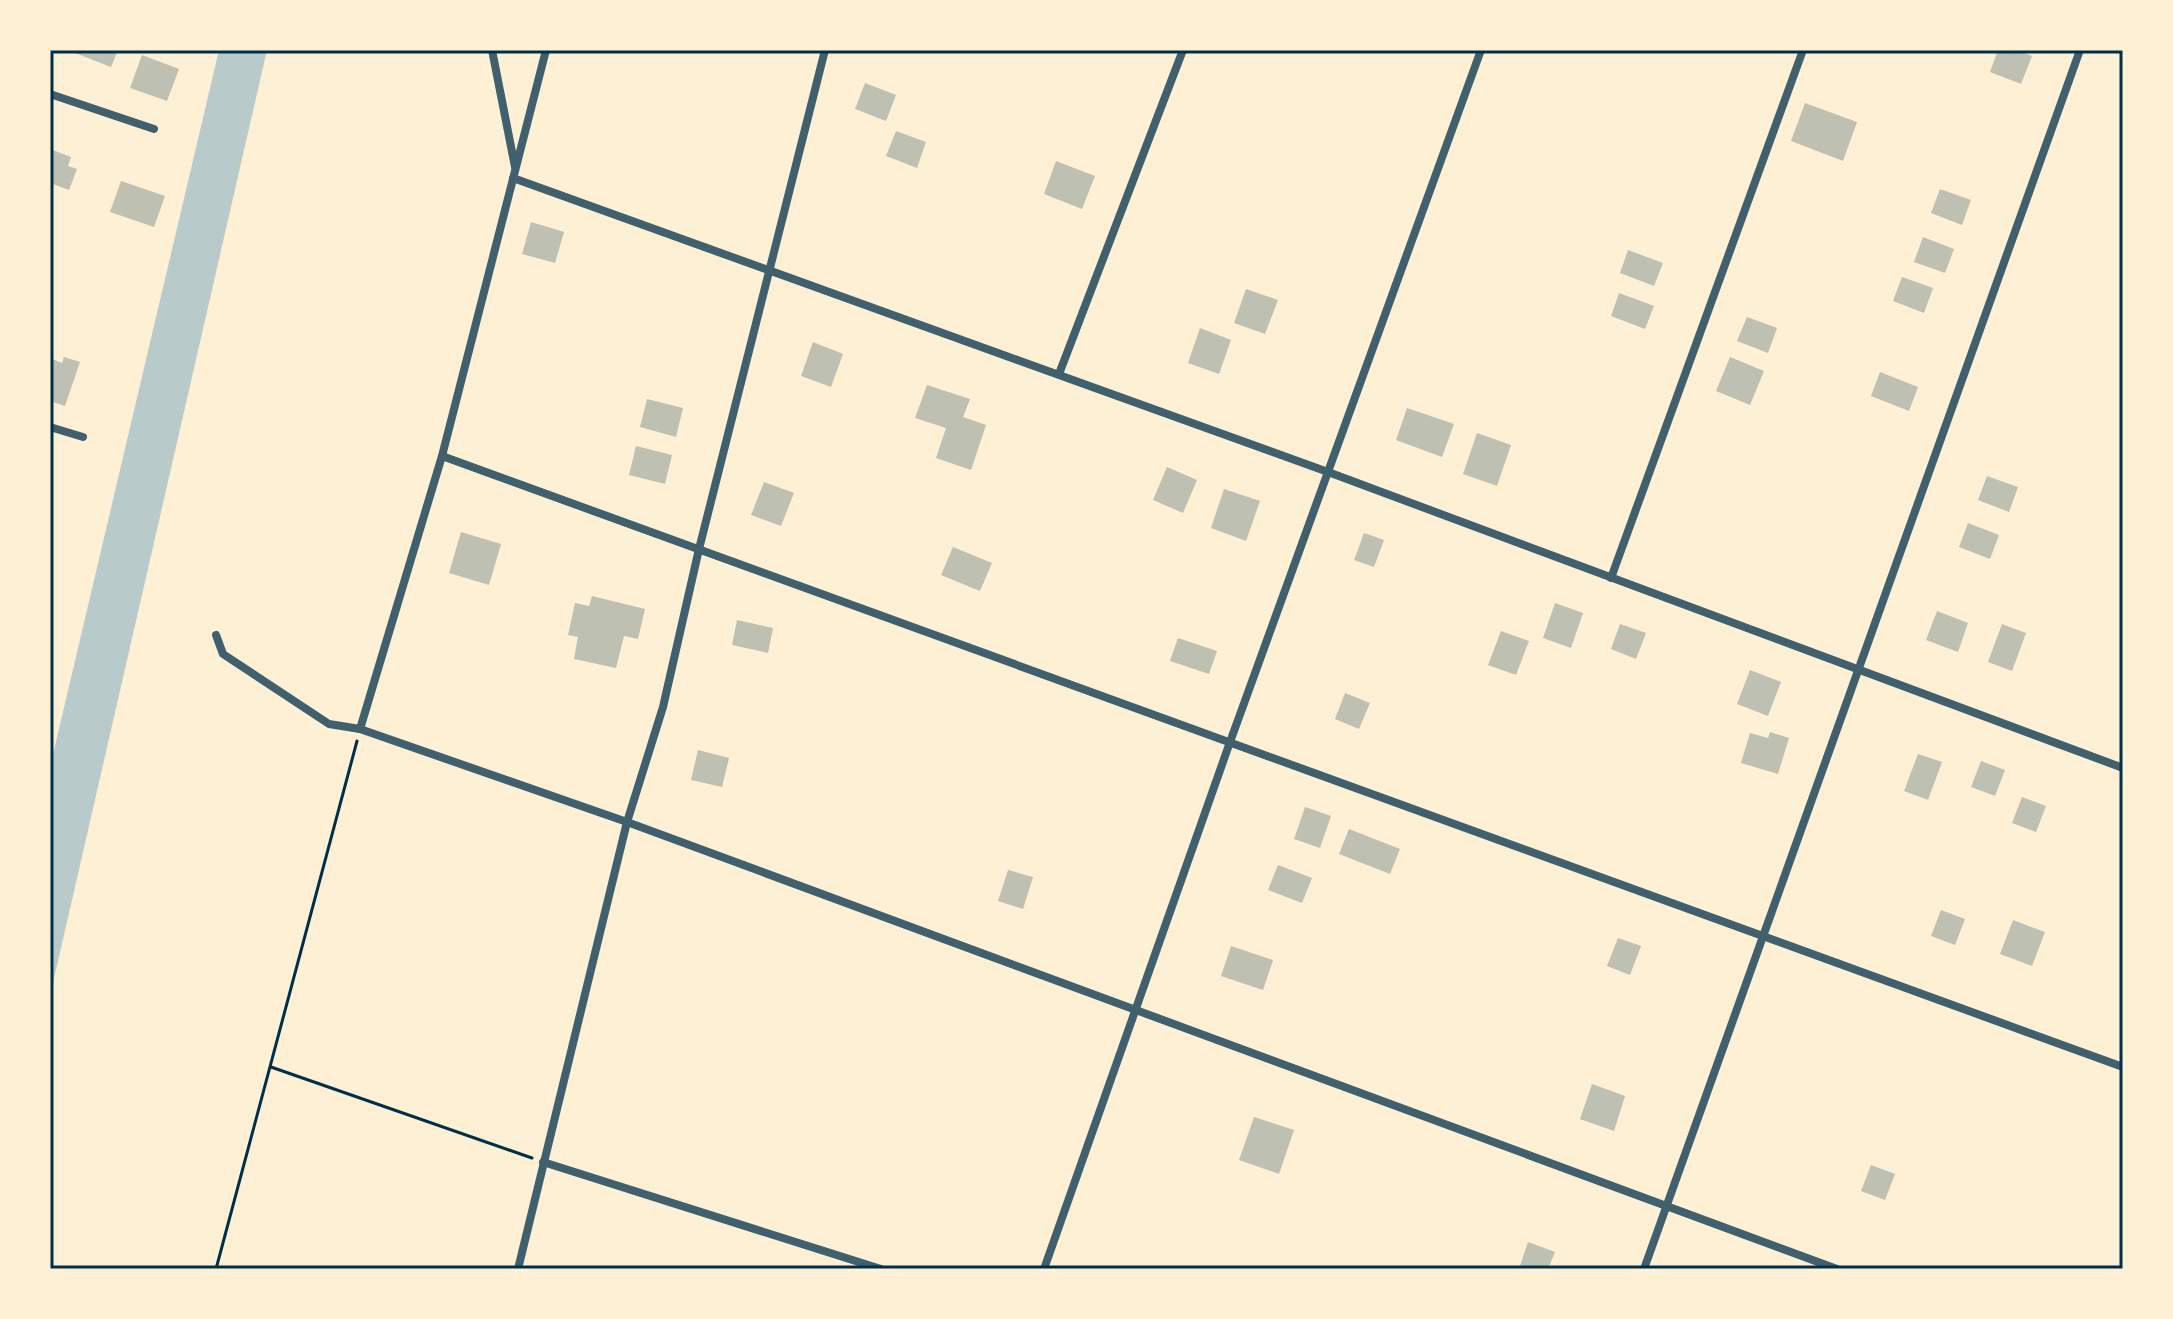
<svg xmlns="http://www.w3.org/2000/svg" width="2173" height="1319" viewBox="0 0 2173 1319" font-family="Inter,sans-serif">
<rect width="100%" height="100%" fill="#fdf0d5"/>
<polygon fill="#b9caca" points="219,50 267,50 50,996 50,767"/>
<g fill="#bec0b2">
<polygon points="77,50 118,50 111,67 75,53"/>
<polygon points="1998,50 2017,50 2032,56 2021,84 1990,72"/>
<polygon points="142,55 179,69 167,101 130,88"/>
<polygon points="865,83 896,95 886,121 855,109"/>
<polygon points="1805,103 1857,122 1843,161 1791,141"/>
<polygon points="896,131 926,142 917,168 886,156"/>
<polygon points="50,149 71,157 68,166 77,169 69,190 50,183"/>
<polygon points="1056,161 1095,176 1082,209 1044,194"/>
<polygon points="121,181 165,196 154,227 110,212"/>
<polygon points="1940,189 1971,200 1962,225 1931,213"/>
<polygon points="531,222 564,232 555,263 522,254"/>
<polygon points="1923,237 1954,249 1945,273 1914,262"/>
<polygon points="1628,250 1663,263 1654,286 1620,273"/>
<polygon points="1902,277 1933,288 1924,313 1893,301"/>
<polygon points="1246,289 1278,300 1265,334 1234,323"/>
<polygon points="1619,293 1654,306 1645,329 1611,316"/>
<polygon points="1747,317 1777,328 1768,353 1737,341"/>
<polygon points="1200,328 1231,340 1219,374 1188,363"/>
<polygon points="813,342 843,354 831,387 801,376"/>
<polygon points="64,357 80,362 65,406 50,401 50,358 62,363"/>
<polygon points="1730,357 1764,371 1750,405 1716,391"/>
<polygon points="1880,372 1918,387 1909,411 1871,396"/>
<polygon points="927,385 970,399 963,417 986,425 971,470 936,458 946,428 915,418"/>
<polygon points="647,399 683,408 676,437 640,427"/>
<polygon points="1407,408 1454,424 1442,457 1396,440"/>
<polygon points="1477,433 1511,445 1497,486 1463,474"/>
<polygon points="636,446 672,455 665,484 629,475"/>
<polygon points="1167,467 1197,480 1183,513 1153,500"/>
<polygon points="1987,476 2018,487 2009,512 1978,500"/>
<polygon points="764,482 794,493 781,526 751,515"/>
<polygon points="1224,489 1260,501 1246,541 1211,528"/>
<polygon points="1968,523 1999,535 1990,559 1959,547"/>
<polygon points="461,532 501,544 489,585 449,573"/>
<polygon points="1364,533 1384,540 1374,567 1354,560"/>
<polygon points="953,547 992,563 980,591 941,575"/>
<polygon points="592,596 645,609 638,639 624,636 616,668 574,659 578,637 568,635 575,603 589,606"/>
<polygon points="1555,603 1583,613 1571,648 1543,638"/>
<polygon points="1937,611 1968,623 1958,652 1926,640"/>
<polygon points="737,620 773,628 768,653 732,645"/>
<polygon points="1620,624 1646,633 1636,659 1611,649"/>
<polygon points="2002,624 2026,633 2012,671 1988,662"/>
<polygon points="1501,631 1529,641 1516,675 1488,665"/>
<polygon points="1178,638 1217,651 1209,674 1170,661"/>
<polygon points="1750,670 1781,682 1768,716 1737,704"/>
<polygon points="1345,693 1370,703 1359,729 1335,719"/>
<polygon points="1770,732 1789,738 1778,774 1741,763 1750,733 1768,738"/>
<polygon points="698,750 729,758 722,787 691,780"/>
<polygon points="1918,754 1942,762 1928,800 1904,791"/>
<polygon points="1981,761 2005,770 1995,796 1971,787"/>
<polygon points="2022,797 2046,806 2036,832 2012,823"/>
<polygon points="1305,807 1331,816 1320,848 1294,839"/>
<polygon points="1349,829 1400,849 1390,874 1339,854"/>
<polygon points="1278,865 1312,878 1302,903 1268,890"/>
<polygon points="1008,870 1033,877 1023,909 998,901"/>
<polygon points="1941,910 1965,919 1955,945 1931,936"/>
<polygon points="2013,920 2045,932 2032,966 2000,954"/>
<polygon points="1618,938 1641,946 1630,975 1607,966"/>
<polygon points="1231,946 1273,960 1263,990 1221,976"/>
<polygon points="1592,1084 1625,1096 1614,1131 1580,1119"/>
<polygon points="1254,1117 1294,1130 1279,1174 1239,1160"/>
<polygon points="1871,1165 1895,1174 1885,1200 1861,1191"/>
<polygon points="1528,1242 1555,1252 1548,1269 1519,1269"/>
</g>
<g fill="none" stroke-linecap="round" stroke-linejoin="round">
<g stroke="#003049" stroke-width="3">
<polyline points="271,1067 532,1158"/>
<polyline points="216,1269 357,741"/>
</g>
<g stroke="#3f606c" stroke-width="8">
<polyline points="492,50 515,167"/>
<polyline points="50,94 154,129"/>
<polyline points="513,178 1328,472 2123,768"/>
<polyline points="1059,374 1183,50"/>
<polyline points="50,427 83,437"/>
<polyline points="442,456 2123,1067"/>
<polyline points="1611,578 1803,50"/>
<polyline points="216,635 223,654 329,724 360,729 627,822 1837,1269"/>
<polyline points="360,729 442,456 546,50"/>
<polyline points="543,1162 881,1269"/>
<polyline points="518,1269 627,822 663,707 699,549 825,50"/>
<polyline points="1044,1269 1230,742 1481,50"/>
<polyline points="1644,1269 2080,50"/>
</g>
</g>
<rect width="2173" height="1319" fill="none" stroke="#fdf0d5" stroke-width="104"/>
<rect x="52" y="52" width="2069" height="1215" fill="none" stroke="#003049" stroke-width="3"/>
</svg>
